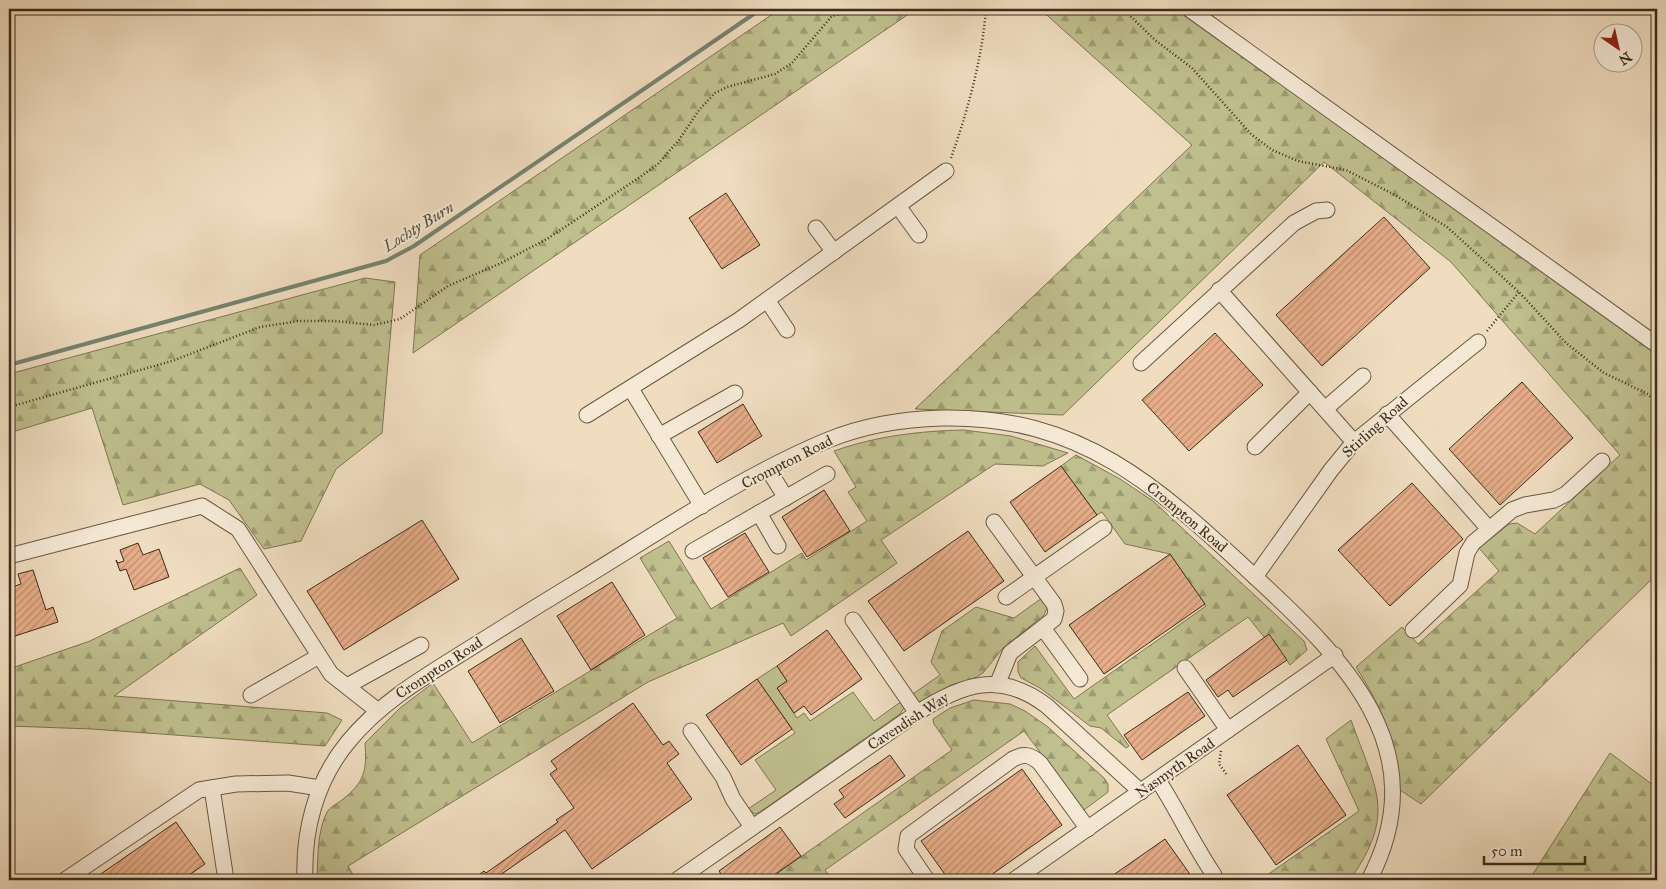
<svg xmlns="http://www.w3.org/2000/svg" width="1666" height="889" viewBox="0 0 1666 889" font-family="'IM FELL Great Primer',serif">
<defs>
<pattern id="forest-firs" width="22" height="20" patternUnits="userSpaceOnUse" patternTransform="scale(1.25)"><rect width="22" height="20" fill="#c0bf8e"/><path d="M5 1l3.5 6h-7zM16 11l3.5 6h-7z" fill="#9d9c73"/></pattern>
<pattern id="building-hatch" width="6" height="6" patternUnits="userSpaceOnUse" patternTransform="scale(1.25)"><rect width="6" height="6" fill="#e7ae89"/><path d="M-1 1l2-2M0 6l6-6M5 7l2-2" fill="none" stroke="#bc8e6f"/></pattern>
</defs>
<rect width="100%" height="100%" fill="#f0ddc0"/>
<filter id="stains"><feTurbulence type="fractalNoise" baseFrequency=".004" numOctaves="4"/><feColorMatrix values="0 0 0 0 .2 0 0 0 0 .09 0 0 0 0 .02 0 0 0 .5 -.17"/></filter>
<radialGradient id="worn" r=".72"><stop offset=".6" stop-color="#630" stop-opacity="0"/><stop offset="1" stop-color="#630" stop-opacity=".3"/></radialGradient>
<polygon fill="#c0bf8e" stroke="#7e7654" points="777,666 787,681 777,688 797,718 804,713 810,721 853,692 874,721 902,701 904,708 900,714 760,812 755,814 748,809 776,790 755,760 795,733 757,679"/>
<g fill="url(#forest-firs)" stroke="#7e7654">
<polygon points="780,9 916,9 413,353 420,255"/>
<path d="M1040,9H1189L1657,345V574L1421,804L1400,790C1396,741 1382,708 1356,667L1402,627L1418,644L1499,571L1479,548L1509,524L1517,523L1535,534L1620,455L1451,262L1324,162L1063,415L915,409L1192,145Z"/>
<polygon points="365,278 395,282 382,433 336,469 301,541 264,549 229,500 200,484 123,505 92,408 9,433 9,374"/>
<path d="M964,430L1011,436L1068,453L1043,466L995,464L881,540L897,563L791,636L783,623L648,682L348,866L356,880H317C318,859 317,831 327,812C330,807 338,803 342,800C365,782 367,770 365,743L400,708L433,683L472,743L677,618L640,558L669,541L711,609L802,553L806,560L867,521L848,492L856,487L834,451C877,436 919,431 964,430Z"/>
<polygon points="1076,455 1120,479 1153,501 1304,641 1307,650 1290,665 1269,635 1264,637 1248,617 1107,715 1129,746 1126,748 1101,728 1090,726 1040,688 1021,678 1018,672 1018,662 1035,646 1074,699 1206,606 1170,554 1125,544 1102,512 1097,515 1061,466"/>
<polygon points="240,568 257,595 114,696 327,713 342,720 325,746 92,729 9,726 9,669 90,641"/>
<polygon points="1042,598 1047,608 1044,615 1003,648 983,673 973,679 951,685 920,704 910,696 940,675 931,662 942,631 976,607 1014,618"/>
<polygon points="974,700 1010,704 1025,711 1048,727 1104,778 1108,784 1108,792 1084,810 1024,731 825,870 832,880 768,880 952,750 934,724 933,719 950,708"/>
<path d="M1351,720C1376,791 1397,812 1350,880H1260L1359,811L1326,739Z"/>
<polygon points="1610,753 1657,788 1657,880 1536,880 1531,877"/>
</g>
<g fill="none" stroke-linecap="round" stroke-linejoin="round">
<polyline stroke="#758371" stroke-width="4" points="9,365 386,261 414,246 761,9"/>
</g>
<g fill="url(#building-hatch)" stroke="#3b2d19">
<polygon points="726,193 760,245 722,269 689,218"/>
<polygon points="1384,217 1430,268 1322,366 1276,315"/>
<polygon points="1215,333 1263,385 1189,451 1142,400"/>
<polygon points="1522,382 1573,438 1500,505 1449,449"/>
<polygon points="743,404 762,436 717,463 698,432"/>
<polygon points="1061,466 1097,515 1045,552 1010,502"/>
<polygon points="1412,483 1463,539 1390,606 1338,550"/>
<polygon points="824,490 850,531 807,557 782,517"/>
<polygon points="422,520 459,579 344,650 307,591"/>
<polygon points="968,531 1004,581 904,651 868,601"/>
<polygon points="745,533 769,572 728,597 703,558"/>
<polygon points="138,543 143,555 159,549 169,577 134,590 126,569 120,571 116,560 118,563 124,561 120,550"/>
<polygon points="1170,554 1205,604 1104,674 1069,625"/>
<polygon points="33,570 46,610 53,607 58,622 9,638 9,588 21,584 18,574"/>
<polygon points="612,582 645,635 591,670 557,616"/>
<polygon points="827,630 862,679 811,715 804,706 794,713 777,688 787,681 777,666"/>
<polygon points="1269,634 1287,660 1233,697 1228,690 1218,697 1206,680"/>
<polygon points="521,638 554,691 500,723 468,671"/>
<polygon points="757,679 792,729 741,765 706,715"/>
<polygon points="1188,692 1205,716 1142,760 1124,735"/>
<polygon points="633,703 663,745 669,741 679,754 667,763 692,799 592,869 565,830 493,880 472,880 484,871 486,873 558,822 556,820 574,808 550,774 557,769 551,761"/>
<polygon points="1298,745 1346,815 1276,865 1227,795"/>
<polygon points="890,755 905,776 845,818 834,804 844,797 839,790"/>
<polygon points="1022,769 1062,825 984,880 949,880 921,841"/>
<polygon points="176,822 205,864 182,880 92,880"/>
<polygon points="780,827 801,856 767,880 725,880 719,871"/>
<polygon points="1165,839 1194,880 1106,880 1122,869"/>
</g>
<g fill="none" stroke-linecap="round" stroke-linejoin="round">
<g stroke="#685943" stroke-width="17">
<g id="minor">
<polyline points="1189,9 1657,345"/>
<polyline points="898,206 919,235"/>
<polyline points="816,228 834,252"/>
<polyline points="1219,290 1354,442"/>
<polyline points="767,300 787,330"/>
<polyline points="1141,363 1294,223 1316,211 1327,210"/>
<polyline points="631,389 702,506"/>
<polyline points="1325,409 1363,376"/>
<polyline points="1387,414 1489,529"/>
<polyline points="587,415 739,320 946,171"/>
<polyline points="659,436 735,393"/>
<polyline points="1255,447 1310,392"/>
<polyline points="768,469 786,498"/>
<polyline points="759,513 778,546"/>
<polyline points="994,522 1054,604 1056,611 1054,619 1010,653 997,685"/>
<polyline points="693,551 827,474"/>
<polyline points="9,556 202,506 238,529 331,674 378,711"/>
<polyline points="1255,577 1331,470 1354,442 1478,342"/>
<polyline points="1006,597 1104,528"/>
<polyline points="853,620 917,713"/>
<polyline points="1043,628 1080,679"/>
<polyline points="1413,630 1460,585 1467,553 1473,543 1512,510 1525,505 1554,500 1566,494 1602,461"/>
<polyline points="1185,668 1228,730"/>
<polyline points="347,686 421,645"/>
<polyline points="251,695 319,656"/>
<polyline points="691,731 723,777 733,799 752,827"/>
<path d="M1158,780C1178,811 1193,844 1214,875"/>
<polyline points="212,788 226,880"/>
<polyline points="65,880 199,790 236,784 288,783 320,788"/>
<path d="M305,880C303,830 316,781 348,742C380,703 422,678 464,652C502,628 539,605 577,582C656,534 743,475 828,440C865,425 903,419 942,418C1081,415 1158,487 1253,575C1343,658 1438,749 1369,880"/>
<path d="M677,880L917,713C962,684 1000,670 1047,706L1141,792"/>
<path d="M927,880L906,849L908,836L1013,759C1024,753 1031,755 1040,763L1088,829"/>
<polyline points="1014,880 1335,655"/>
</g>
</g>
<g stroke="#3b2d19" stroke-width="2.5" stroke-dasharray="1 2.5" stroke-linecap="butt">
<polyline points="1123,9 1155,40 1192,68 1251,134 1272,150 1298,161 1346,170 1395,195 1447,227 1519,292 1566,343 1604,373 1648,394 1657,404"/>
<path d="M951,158C968,110 982,59 986,9"/>
<polyline points="1487,331 1519,292"/>
<polyline points="9,407 172,361 260,327 299,321 335,321 374,325 400,319 448,286 499,264 547,239 640,177 658,164 679,140 699,110 715,93 727,87 775,74 792,63 832,16 860,9"/>
<polyline points="1221,751 1219,764 1227,775"/>
</g>
<use href="#minor" stroke="#f5e9d6" stroke-width="15"/>
</g>
<g text-anchor="middle" stroke-width="4" stroke-linejoin="round" paint-order="stroke">
<g font-size="15" fill="#3b2d19" stroke="#f5e9d6">
<text transform="translate(1375 427) rotate(-42)" y="5">Stirling Road</text>
<text transform="translate(787 462) rotate(-27)" y="5">Crompton Road</text>
<text transform="translate(1187 517) rotate(40)" y="5">Crompton Road</text>
<text transform="translate(439 668) rotate(-33)" y="5">Crompton Road</text>
<text transform="translate(908 721) rotate(-33)" y="5">Cavendish Way</text>
<text transform="translate(1175 768) rotate(-35)" y="5">Nasmyth Road</text>
</g>
<g font-size="16" font-style="italic" fill="#53513e" stroke="#f5e9d6">
<text transform="translate(418 226) rotate(-32)" y="6">Lochty Burn</text>
</g>
</g>
<rect width="1666" height="889" fill="none" stroke="#f0ddc0" stroke-width="30"/>
<rect x="10" y="10" width="1646" height="869" fill="none" stroke="#3b2d19" stroke-width="2.5"/>
<rect x="15" y="15" width="1636" height="859" fill="none" stroke="#3b2d19"/>
<g transform="translate(1618 48) rotate(146)"><circle r="24" fill="#f5e9d6" stroke="#ab9e8a"/>
<path d="M0-4L9 19L0 12L-9 19Z" fill="#8f2418"/>
<text y="-8" font-size="14" font-weight="bold" text-anchor="middle" fill="#3b2d19">N</text>
</g>
<path d="M1484 856v8h101v-8" fill="none" stroke="#3b2d19" stroke-width="2.5"/>
<text x="1491" y="856" font-size="15" fill="#3b2d19" stroke="#f5e9d6" stroke-width="4" paint-order="stroke">50 m</text>
<rect width="100%" height="100%" filter="url(#stains)"/>
<rect width="100%" height="100%" fill="url(#worn)"/>
</svg>
